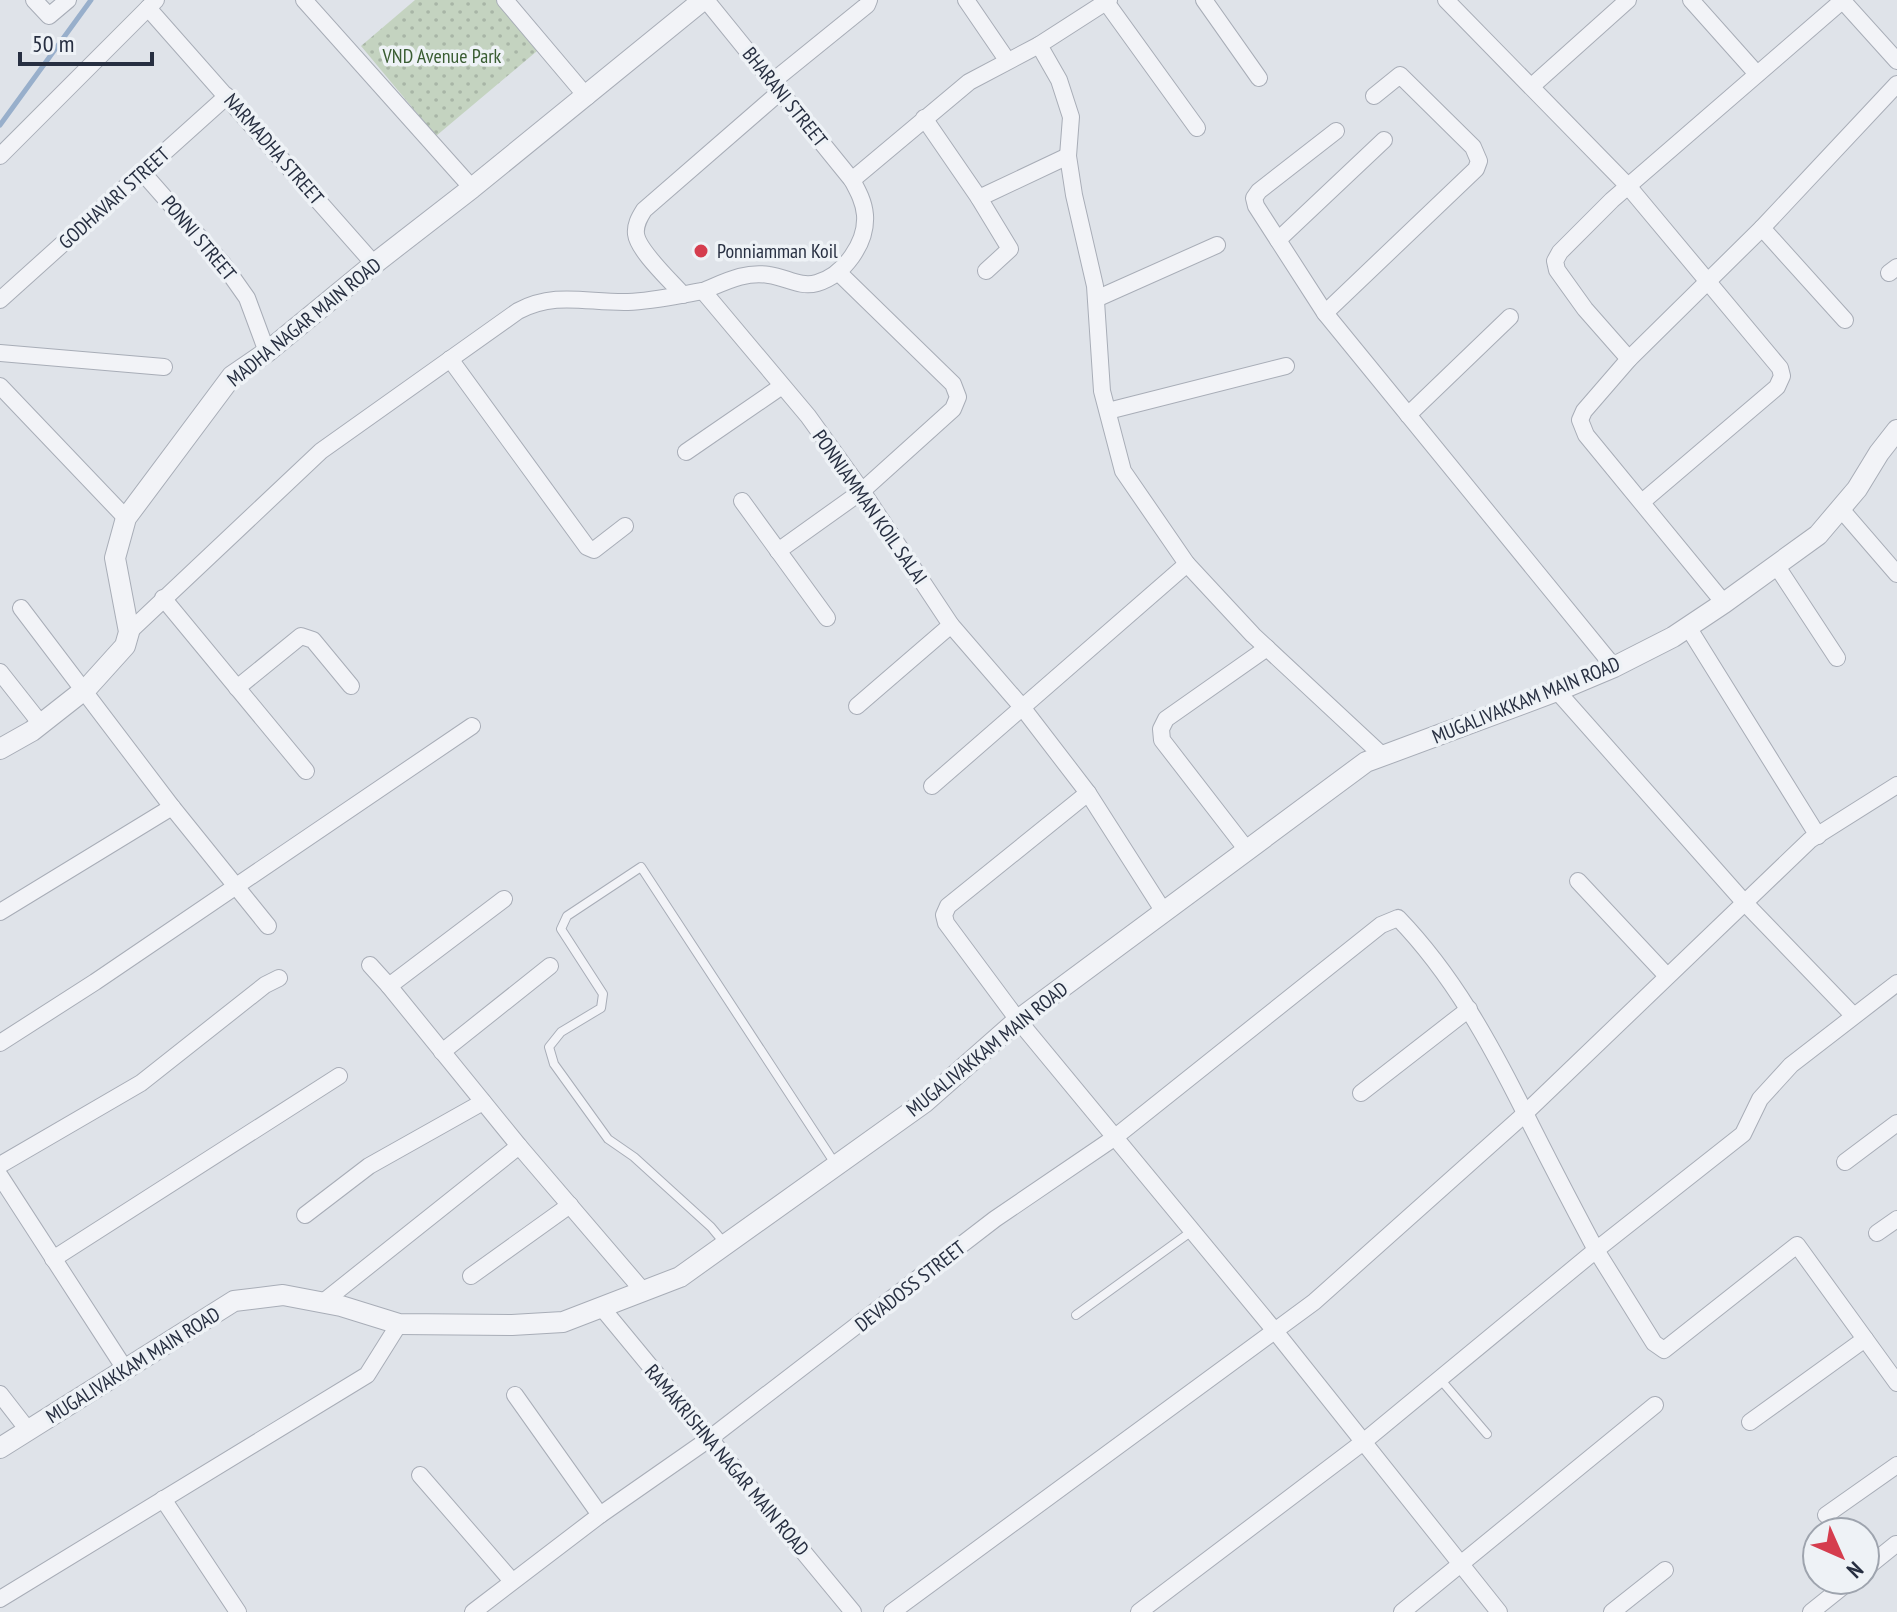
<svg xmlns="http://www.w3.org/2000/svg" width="1897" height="1612" viewBox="0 0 1897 1612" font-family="'PT Sans Narrow',sans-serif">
<defs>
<pattern id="grass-dots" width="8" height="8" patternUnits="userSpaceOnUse" patternTransform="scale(2)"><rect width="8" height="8" fill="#c4d3c0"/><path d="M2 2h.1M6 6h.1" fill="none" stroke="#a8b5a6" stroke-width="1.8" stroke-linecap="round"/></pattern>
</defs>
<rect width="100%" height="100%" fill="#dfe3e9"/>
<polygon fill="url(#grass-dots)" points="415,0 504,0 543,46 436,136 361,46"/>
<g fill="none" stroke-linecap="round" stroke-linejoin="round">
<polyline stroke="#98afcb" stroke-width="5" points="0,125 91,0"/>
<g stroke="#a8adb7" stroke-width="10">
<g id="service">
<polyline points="726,1245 711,1227 634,1157 608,1139 554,1064 549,1047 561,1032 601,1008 603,994 561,929 567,916 641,867 836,1165"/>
<polyline points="1076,1315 1192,1231"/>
<polyline points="1440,1379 1487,1434"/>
</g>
</g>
<g stroke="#a8adb7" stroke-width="18">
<g id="minor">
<polyline points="34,0 49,16 68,0"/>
<polyline points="156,0 148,8 374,264"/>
<polyline points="304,0 472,188"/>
<polyline points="505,0 587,97"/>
<path d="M706,0L852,180C858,191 864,202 865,215C867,243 844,275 817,283C800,288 786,277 769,275C745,271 725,282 703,291L808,416L862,491L951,625L1022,707L1088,793L1164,912"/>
<polyline points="966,0 1007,60"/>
<polyline points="1109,0 1039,45 1059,80 1071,117 1068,156 1074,195 1095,286 1102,391 1123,471 1187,564 1253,635 1383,756"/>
<polyline points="1204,0 1259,78"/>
<polyline points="1446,0 1628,186 1780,368 1782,376 1777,387 1642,502"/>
<polyline points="1691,0 1757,74"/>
<polyline points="1842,0 1897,61"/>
<polyline points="1106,2 1197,128"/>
<polyline points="772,82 867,5 869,0"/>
<polyline points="1532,86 1628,0"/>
<polyline points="1374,96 1400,75 1473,147 1479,161 1476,169 1325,313 1614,667"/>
<polyline points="924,118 979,198 1010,249 986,271"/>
<polyline points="0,156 148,8"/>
<polyline points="143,173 223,264 247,298 267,352"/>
<polyline points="852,180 969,82 1039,45"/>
<polyline points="979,198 1068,156"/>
<polyline points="1762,228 1845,320"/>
<polyline points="1278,240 1384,140"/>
<polyline points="1889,273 1897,267"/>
<path d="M683,295C671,281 638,251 636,234C635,225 639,218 644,210L781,91"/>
<polyline points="1096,299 1217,245"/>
<polyline points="0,300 227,96"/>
<polyline points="1325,313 1256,206 1254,198 1259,191 1336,131"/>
<polyline points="0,353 164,367"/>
<polyline points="450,359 587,547 594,550 625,526"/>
<polyline points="1629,359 1585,309 1557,270 1555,261 1560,252 1612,200 1842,1"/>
<polyline points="0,386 126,518"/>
<polyline points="1108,411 1286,366"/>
<polyline points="1408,415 1510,317"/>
<polyline points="686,452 782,386"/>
<polyline points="742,501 827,618"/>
<polyline points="1840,508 1897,574"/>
<polyline points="778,551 862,491 953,409 958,397 953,384 838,272"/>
<polyline points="1776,565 1837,658"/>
<polyline points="163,598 306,771"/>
<polyline points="1724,603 1586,435 1580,420 1584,411 1629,359 1762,228 1897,84"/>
<polyline points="21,608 172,807 268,926"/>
<polyline points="1688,627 1818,836"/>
<path d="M129,632L321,451L518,311C556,291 587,303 628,302C653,301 679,295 703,291"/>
<polyline points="0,672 41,724"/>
<polyline points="237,688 301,636 313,640 351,686"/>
<polyline points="1557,691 1744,902 1853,1015"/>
<polyline points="857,706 951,625"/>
<polyline points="932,786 1187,564"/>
<polyline points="1088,793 948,906 944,915 946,923 1018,1020 1275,1331 1499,1612"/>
<polyline points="1247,850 1162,740 1161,729 1166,719 1267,648"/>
<polyline points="1578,881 1667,976"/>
<polyline points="0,912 172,807"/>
<polyline points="370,965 389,986 504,899"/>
<polyline points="389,986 519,1146 644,1292"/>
<polyline points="0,1043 95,982 472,726"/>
<polyline points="442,1052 550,966"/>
<polyline points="1361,1093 1469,1009"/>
<polyline points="1845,1162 1897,1123"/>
<polyline points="0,1165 141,1083 265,985 279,978"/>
<polyline points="0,1176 125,1369"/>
<polyline points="305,1215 369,1166 483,1102"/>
<polyline points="1877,1233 1897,1219"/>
<polyline points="53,1259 339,1076"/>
<polyline points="471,1276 570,1205"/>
<polyline points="322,1303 519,1146"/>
<polyline points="602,1308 853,1612"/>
<polyline points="0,1394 28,1430"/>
<polyline points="515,1395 600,1515"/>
<polyline points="1750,1422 1865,1339"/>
<polyline points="420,1475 512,1581"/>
<polyline points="163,1499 238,1612"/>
<polyline points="1826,1515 1897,1465"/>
<polyline points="1865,1569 1896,1544"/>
<polyline points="0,1599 367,1375 399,1324"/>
<path d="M473,1612L600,1515L709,1439L995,1219L1114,1138L1381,925L1398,918C1453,975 1490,1043 1525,1113C1548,1159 1572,1205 1596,1250L1743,1134L1760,1099L1791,1065L1897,983"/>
<polyline points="892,1612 1314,1302 1518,1120 1810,840 1897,785"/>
<polyline points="1139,1612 1362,1443 1596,1250 1654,1343 1664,1350 1797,1245 1897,1383"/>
<polyline points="1402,1612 1655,1405"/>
<polyline points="1612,1612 1665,1570"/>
<polyline points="1811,1612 1851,1580"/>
</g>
</g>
<g stroke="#a8adb7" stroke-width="22">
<g id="tertiary">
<polyline points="0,749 32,731 88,687 125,646 129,632 115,558 126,518 232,376 267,352 374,264 472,188 703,0"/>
<polyline points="0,1448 234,1301 283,1295 341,1306 399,1324 512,1325 563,1322 680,1277 925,1102 1018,1020 1366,762 1557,691 1614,667 1673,637 1724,603 1818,535 1857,489 1879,453 1897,430"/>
</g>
</g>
<use href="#service" stroke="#f2f3f7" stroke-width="8"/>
<use href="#minor" stroke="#f2f3f7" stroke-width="16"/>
<use href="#tertiary" stroke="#f2f3f7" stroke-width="20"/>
</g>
<circle fill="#d53d4e" stroke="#eef2f6" stroke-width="3" cx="701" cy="251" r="8"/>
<g text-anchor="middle" stroke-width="7" stroke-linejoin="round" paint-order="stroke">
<g font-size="20" fill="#3a5d33" stroke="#eef2f6">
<text x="442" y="63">VND Avenue Park</text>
</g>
<g font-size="20" fill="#272f41" stroke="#eef2f6">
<text transform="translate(785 97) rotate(51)" y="7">BHARANI STREET</text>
<text transform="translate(274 149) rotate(49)" y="7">NARMADHA STREET</text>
<text transform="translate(114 198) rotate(-42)" y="7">GODHAVARI STREET</text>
<text transform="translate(199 238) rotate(50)" y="7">PONNI STREET</text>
<text transform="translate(304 322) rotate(-39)" y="7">MADHA NAGAR MAIN ROAD</text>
<text transform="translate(870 507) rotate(55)" y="7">PONNIAMMAN KOIL SALAI</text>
<text transform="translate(1526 700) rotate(-22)" y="7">MUGALIVAKKAM MAIN ROAD</text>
<text transform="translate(987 1049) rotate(-39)" y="7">MUGALIVAKKAM MAIN ROAD</text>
<text transform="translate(910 1286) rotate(-38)" y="7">DEVADOSS STREET</text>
<text transform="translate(133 1365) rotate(-32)" y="7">MUGALIVAKKAM MAIN ROAD</text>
<text transform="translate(727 1460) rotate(50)" y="7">RAMAKRISHNA NAGAR MAIN ROAD</text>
</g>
<g font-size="20" fill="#272f41" stroke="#eef2f6" text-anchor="start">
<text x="717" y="258">Ponniamman Koil</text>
</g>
</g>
<g transform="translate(1841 1556) rotate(135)"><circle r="38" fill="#eef2f6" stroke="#9ea4ae" stroke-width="2"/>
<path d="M0-6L14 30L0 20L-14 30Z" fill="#d53d4e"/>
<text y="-12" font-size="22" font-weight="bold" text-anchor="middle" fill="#272f41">N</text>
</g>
<path d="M20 52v12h132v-12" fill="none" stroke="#272f41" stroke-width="4"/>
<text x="32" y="52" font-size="24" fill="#272f41" stroke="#eef2f6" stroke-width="6" paint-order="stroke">50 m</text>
</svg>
